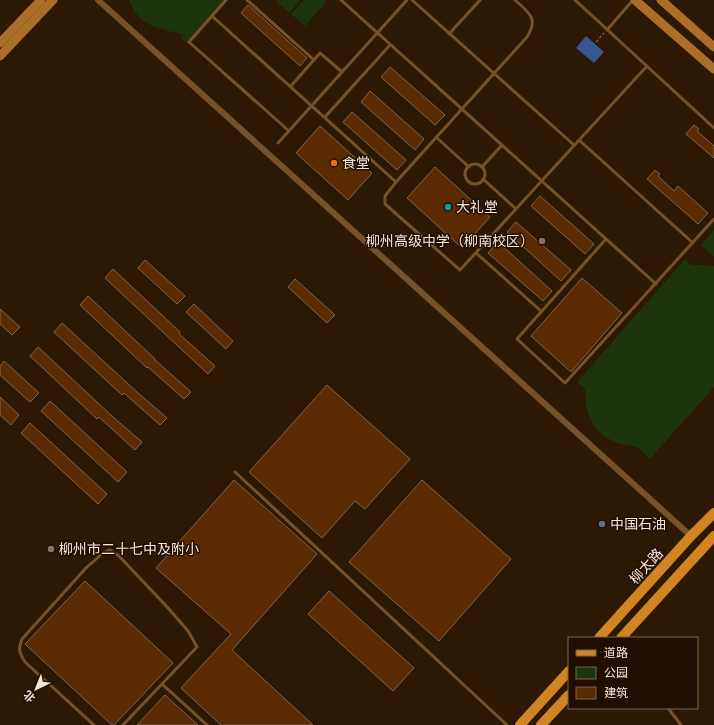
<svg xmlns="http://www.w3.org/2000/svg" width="714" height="725" viewBox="0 0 714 725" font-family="Signika,'Noto Sans SC',sans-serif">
<rect width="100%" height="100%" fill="#2c1803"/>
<g fill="#1d350a">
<path d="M129,0H228L189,45L181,38L184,34C160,30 138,26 129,0Z"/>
<polygon points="277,0 300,0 289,13 276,1"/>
<polygon points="304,0 324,0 326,2 305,26 291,14"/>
<polygon points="714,230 714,257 701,245"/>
<path d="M685,259L691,265H704L714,266V387L650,459C646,455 641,449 636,447C631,445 623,445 618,443C594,435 584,413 585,389L577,382Z"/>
</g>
<polygon fill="#395794" points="586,36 604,52 594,63 576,48"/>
<g fill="#5a2b02" stroke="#806350">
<polygon points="248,5 307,58 300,66 241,13"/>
<polygon points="390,67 445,115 435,125 381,77"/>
<polygon points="370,91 424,139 415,150 361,102"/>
<polygon points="352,112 406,160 397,170 343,122"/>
<polygon points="694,125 699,129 697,131 714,146 714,158 686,134"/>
<polygon points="320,126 372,173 348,200 296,153"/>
<polygon points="435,167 490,217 462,248 407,198"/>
<polygon points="655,170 660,174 658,176 674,191 678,186 708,213 698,224 647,179"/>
<polygon points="540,196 594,244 585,254 531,206"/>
<polygon points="516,222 571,270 561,281 507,232"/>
<polygon points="498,242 552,291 543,301 488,253"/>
<polygon points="145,260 185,296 177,304 138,268"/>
<polygon points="113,269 180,332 179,334 215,366 208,374 180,348 105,278"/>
<polygon points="582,278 622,313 571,372 531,336"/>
<polygon points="295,279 335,315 327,323 288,287"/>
<polygon points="88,296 155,359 155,360 191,392 184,399 148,367 147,368 80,305"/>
<polygon points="194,304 233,341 226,349 186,312"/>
<polygon points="0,309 20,327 12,335 0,324"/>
<polygon points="62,323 138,393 167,418 160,425 124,393 122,395 54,332"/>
<polygon points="38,347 113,417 142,442 135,450 99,417 97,419 30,356"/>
<polygon points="4,361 39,393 30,402 0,375 0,366"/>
<polygon points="327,385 410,459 365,509 355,501 322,538 249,472"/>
<polygon points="0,397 19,415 11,425 0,415"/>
<polygon points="50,401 127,472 118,482 41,411"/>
<polygon points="30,423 107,494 98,504 21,433"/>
<polygon points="234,480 317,554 232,650 313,725 221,725 181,688 231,634 156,568"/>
<polygon points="422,480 511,559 439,641 349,562"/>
<polygon points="85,581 173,663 114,725 112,725 25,644"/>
<polygon points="329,591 414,668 393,691 308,614"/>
<polygon points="165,695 198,725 137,725"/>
</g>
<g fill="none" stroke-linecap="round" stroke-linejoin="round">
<polyline stroke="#6b5846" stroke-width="1.5" stroke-dasharray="3 2" stroke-linecap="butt" points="596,42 604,33"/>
<g stroke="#77512a" stroke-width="3">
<polyline points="226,0 189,42 289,131"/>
<polyline points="247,0 314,60"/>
<polyline points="341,0 656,284"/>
<polyline points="412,0 574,145"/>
<path d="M515,0C529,13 539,18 527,37L396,182L385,196V204L460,270L647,66"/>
<polyline points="575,0 714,128"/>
<polyline points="212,16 396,182"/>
<polyline points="607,30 633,0"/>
<polyline points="449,34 480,0"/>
<polyline points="291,86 320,53 342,72"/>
<polyline points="325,117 390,45"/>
<polyline points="436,137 469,167"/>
<polyline points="579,140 693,243"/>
<polyline points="278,143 407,0"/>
<circle cx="475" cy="174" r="10"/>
<polyline points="482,167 502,145"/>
<polyline points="483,179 516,209"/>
<polyline points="606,239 517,339 565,383 714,219"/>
<polyline points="476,253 541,311"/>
<polyline points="235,472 507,725"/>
<polyline points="162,684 207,725"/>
<polyline points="668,708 681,725"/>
<path d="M94,725L25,662C19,652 18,650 22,639L86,568L103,553L110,550L119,556L169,609L188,631L197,647L123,725"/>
</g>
<polyline stroke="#77512a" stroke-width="6" points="98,0 691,536"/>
<g stroke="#aa6e29" stroke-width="9">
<polyline points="635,0 714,69"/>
<polyline points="661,0 714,47"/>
<polyline points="0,43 41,0"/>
<polyline points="0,56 53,0"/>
</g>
<g stroke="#d28322" stroke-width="10">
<polyline points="599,638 691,536 714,513"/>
<polyline points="621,638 714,536"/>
<polyline points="520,725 569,671"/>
<polyline points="541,725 569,695"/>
</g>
</g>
<circle fill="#e8710a" stroke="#220e00" stroke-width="1.5" cx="334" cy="163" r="4"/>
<circle fill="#0f9aa8" stroke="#220e00" stroke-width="1.5" cx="448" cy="207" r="4"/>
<g fill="#8d6e63" stroke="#220e00" stroke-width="1.5">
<circle cx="542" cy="241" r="4"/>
<circle cx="51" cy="549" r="4"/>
</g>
<circle fill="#5c6f8a" stroke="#220e00" stroke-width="1.5" cx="602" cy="524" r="4"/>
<g text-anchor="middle" stroke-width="3" stroke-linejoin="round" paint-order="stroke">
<g font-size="14" fill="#f5e6da" stroke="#220e00" text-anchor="start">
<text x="342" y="168">食堂</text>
<text x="456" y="212">大礼堂</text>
<text x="534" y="246" text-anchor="end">柳州高级中学（柳南校区）</text>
<text x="610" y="529">中国石油</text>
<text x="59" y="554">柳州市二十七中及附小</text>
</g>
<g font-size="14" fill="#f5e6da" stroke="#220e00">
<text transform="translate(646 566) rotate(-48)" y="5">柳太路</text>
</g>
</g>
<rect x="568" y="637" width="130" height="72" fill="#220e00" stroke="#766457"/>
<rect x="576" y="650" width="20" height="6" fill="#d28322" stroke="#766457"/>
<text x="604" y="657" font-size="12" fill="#f5e6da">道路</text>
<rect x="576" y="667" width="20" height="12" fill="#1d350a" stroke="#766457"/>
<text x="604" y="677" font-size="12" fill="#f5e6da">公园</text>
<rect x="576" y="687" width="20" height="12" fill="#5a2b02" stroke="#766457"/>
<text x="604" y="697" font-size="12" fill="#f5e6da">建筑</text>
<g transform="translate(36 689) rotate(223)" stroke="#220e00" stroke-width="3" paint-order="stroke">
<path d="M0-3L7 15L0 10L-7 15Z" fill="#f5e6da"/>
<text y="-6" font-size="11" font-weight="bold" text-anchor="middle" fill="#f5e6da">北</text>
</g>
</svg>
